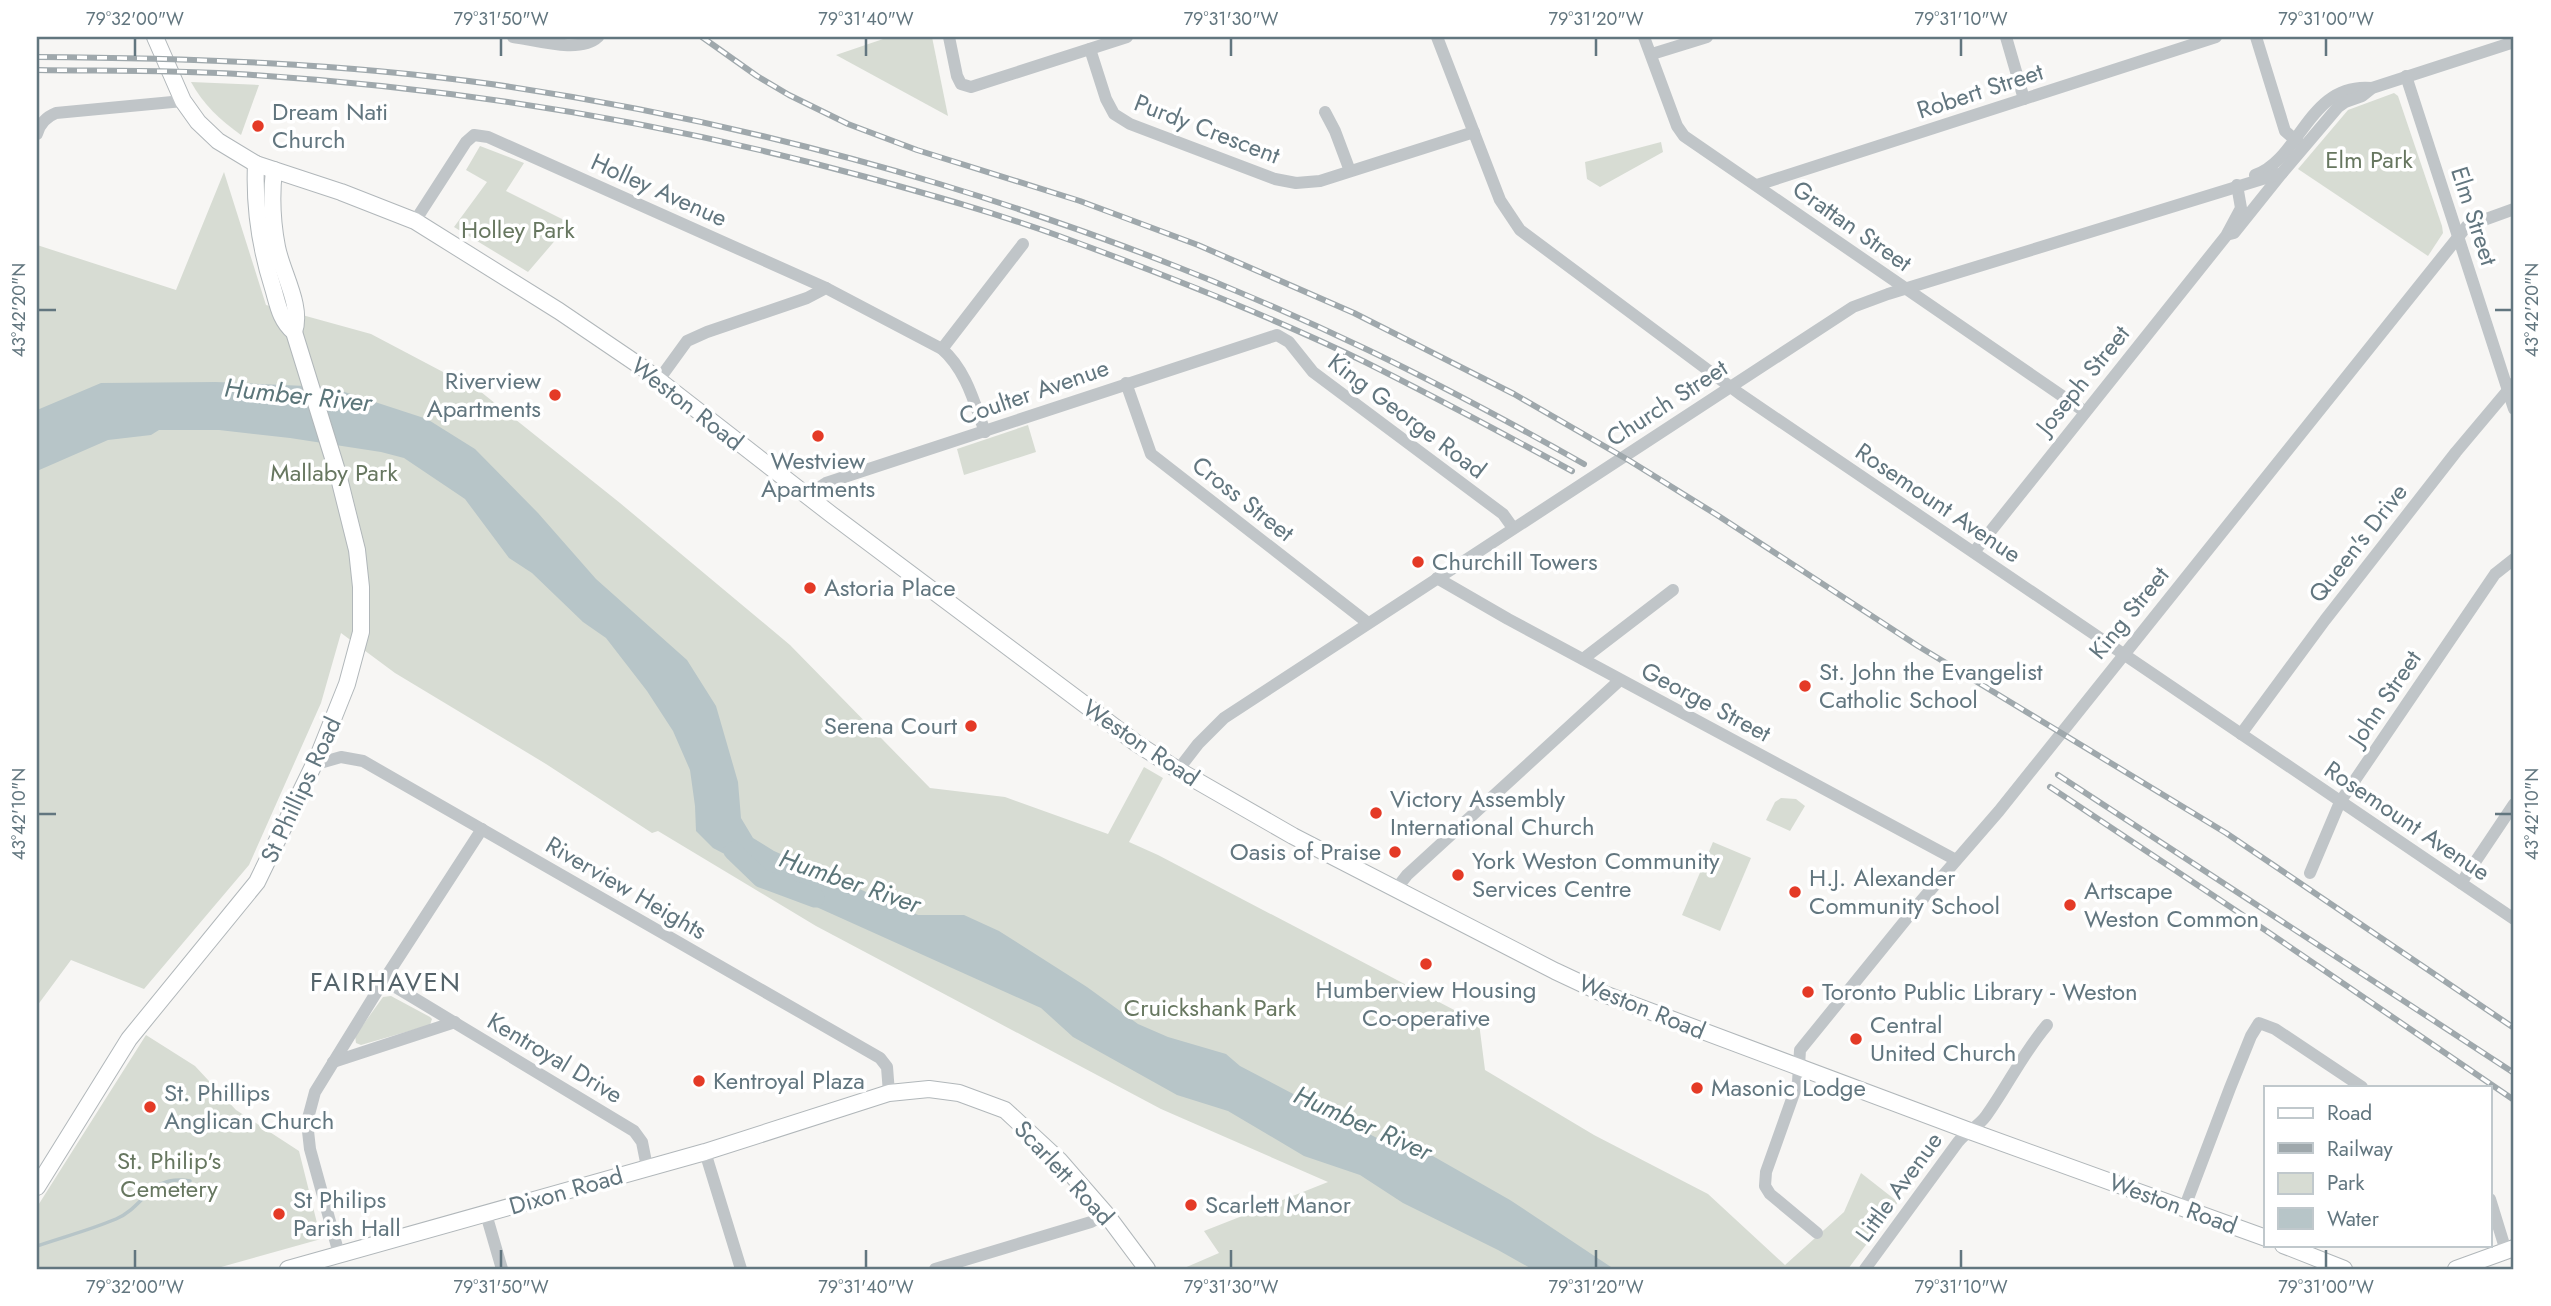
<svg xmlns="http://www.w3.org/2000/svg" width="2551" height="1306" viewBox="0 0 2551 1306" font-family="Jost,sans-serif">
<rect width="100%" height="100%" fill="#f7f6f4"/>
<g fill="#d7dcd3">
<polygon points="889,37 932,37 948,116 836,55"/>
<path d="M191,82L259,85L241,135C220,120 203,104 191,82Z"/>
<polygon points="2394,93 2398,96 2442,226 2443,233 2428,256 2298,169 2348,110"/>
<polygon points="1661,142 1663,152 1600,187 1587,179 1585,162"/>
<polygon points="480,146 524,163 506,191 570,223 528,272 454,227 487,182 466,170"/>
<polygon points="224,172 266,305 371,334 481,392 620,503 790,645 930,788 1005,797 1108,834 1144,767 1163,778 1129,842 1158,855 1479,1023 1485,1070 1594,1135 1708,1194 1785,1265 1844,1212 1861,1173 1898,1202 1848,1269 1182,1269 1219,1253 1204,1231 1328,1182 1161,1109 816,926 658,831 652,833 546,764 395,673 341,633 321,703 249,865 144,989 71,960 37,1006 37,245 176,290"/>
<polygon points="1028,425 1036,452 964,475 957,449"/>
<polygon points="1781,798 1796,799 1805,806 1790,831 1766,820 1775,802"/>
<polygon points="1713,842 1751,858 1720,931 1682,915"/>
<polygon points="391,996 430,1017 432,1019 430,1025 361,1045 356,1043 355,1036 383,997"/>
<polygon points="146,1035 195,1066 236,1110 299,1151 321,1239 214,1269 37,1269 37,1207"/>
</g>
<polygon fill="#b7c5c8" points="216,382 329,387 427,419 475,449 538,513 596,579 687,660 716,706 738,782 741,818 753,838 774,851 918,915 964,915 999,931 1087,987 1138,1024 1168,1037 1226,1054 1240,1066 1394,1147 1424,1151 1510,1200 1614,1269 1532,1269 1498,1250 1403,1203 1360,1175 1304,1156 1228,1111 1177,1095 1073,1037 1041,1008 812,905 786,886 713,848 696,831 695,806 690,770 673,731 647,691 606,638 583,622 532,573 509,558 465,499 404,458 381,452 290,438 219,430 159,430 151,435 108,440 37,471 37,410 101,383"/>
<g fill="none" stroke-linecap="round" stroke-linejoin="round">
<path stroke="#b7c5c8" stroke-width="3.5" d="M37,1246C63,1237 90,1230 116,1219C146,1206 149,1174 190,1181"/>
<polyline stroke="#b7c5c8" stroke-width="19" points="733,851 761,878 815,898"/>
<g stroke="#b1b7ba" stroke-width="18">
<g id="major">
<polyline points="155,37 183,101 198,122 218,141 256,164 341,192 415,221 559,311 643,368 832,515 1136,743 1178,770 1293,836 1555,971 1604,994 1967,1130 2266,1238"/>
<path d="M274,170C271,196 272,221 277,247C282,273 303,306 294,332"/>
<path d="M37,1187L129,1039L257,882L319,754L347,684L361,632V587L357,550L338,474L294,332C280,320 278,305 273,288C260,247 254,207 256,164"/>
<polyline points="2283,1245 2344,1269"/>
<polyline points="288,1269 705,1152 889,1093 929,1089 959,1093 1005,1110 1059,1160 1106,1214 1147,1269"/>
<polyline points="2456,1269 2514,1248"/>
</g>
</g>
<g stroke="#c0c5c8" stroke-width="12">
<path d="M513,37C536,40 580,54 598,37"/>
<polyline points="949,37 957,76 961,84 971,87 1127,37"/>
<polyline points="1437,37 1500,200 1520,230 1740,394 2514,919"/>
<polyline points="1644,37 1677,126 1684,136 2084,411"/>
<polyline points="2006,37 2024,99"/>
<polyline points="2256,37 2285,131 2300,144"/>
<polyline points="1090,49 1106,99 1114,114 1130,124 1275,179 1296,183 1320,181 1474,132"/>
<polyline points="1652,54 1707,37"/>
<polyline points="2406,76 2514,409"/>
<polyline points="1325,112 1335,131 1350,171"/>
<path d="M37,134C40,123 46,117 56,113L183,101"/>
<path d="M2255,175C2301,159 2308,82 2372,88"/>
<polyline points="1757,185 2216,37"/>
<polyline points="415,221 466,142 474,135 488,137 826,288"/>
<polyline points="2230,234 2234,233 2282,173"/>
<polyline points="942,349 1023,244"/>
<path d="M658,381L687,341L707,332L807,298L826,288L942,349C966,370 974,402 985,432"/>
<polyline points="1126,383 1151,454 1368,623"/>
<polyline points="807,495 826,483 1277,335 1289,342 1313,372 1503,514 1513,528"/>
<polyline points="1974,552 2226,236 2241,208 2237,185"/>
<polyline points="1437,578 1508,619 1956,860"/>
<polyline points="1583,659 1673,590"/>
<polyline points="2241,734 2325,620 2456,452 2514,383"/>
<polyline points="313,765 341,757 363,761 880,1058 887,1067 889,1093"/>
<polyline points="1178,770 1198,744 1224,718 1853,307 1888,294 2282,173 2338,107 2345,102 2362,96 2372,88 2514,42"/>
<polyline points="2310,873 2340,802 2495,574 2514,559"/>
<polyline points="2461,883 2514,804"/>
<polyline points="1397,888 1407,875 1620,680"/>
<polyline points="384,980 634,1131 642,1142 647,1167"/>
<polyline points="333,1062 455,1022"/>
<polyline points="705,1152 741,1269"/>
<polyline points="2490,1199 2506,1251"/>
<polyline points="2184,1209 2230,1088 2251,1036 2259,1023 2275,1029 2362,1087"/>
<polyline points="486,1214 502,1269"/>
<polyline points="1817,1233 1770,1194 1765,1186 1766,1172 1798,1082 1800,1050 1921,901 1999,811 2467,226 2514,209"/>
<polyline points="339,1254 310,1149 307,1122 315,1092 384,980 482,829"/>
<polyline points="935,1269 1091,1222 1106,1214"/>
<path d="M1865,1269L1958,1142C1966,1132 1978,1127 1986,1116C2007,1087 2023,1053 2047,1025"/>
</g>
<use href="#major" stroke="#fff" stroke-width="16"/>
<g stroke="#9fa8ac" stroke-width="6">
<g id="rail">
<polyline points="702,37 757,76 789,95 848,124 917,150 1080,201 1198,245 1354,313 1514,394 1630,461 1717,515 1918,646 2226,833 2514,1028"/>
<path d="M37,57C189,58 341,63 491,84C794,128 1092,218 1368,350C1441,385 1513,424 1584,464"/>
<path d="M37,70C104,71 171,70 238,74C451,87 661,121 866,177C931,195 996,213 1059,236C1163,274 1266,314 1365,362C1435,397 1504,434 1572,471"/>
<polyline points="2058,775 2514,1073"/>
<polyline points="2050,787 2265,930 2514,1100"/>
</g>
</g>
<use href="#rail" stroke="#fff" stroke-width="3.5" stroke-dasharray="10" stroke-linecap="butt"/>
</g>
<path fill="none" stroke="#62767f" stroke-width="2.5" d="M135,38V56M501,38V56M866,38V56M1231,38V56M1596,38V56M1961,38V56M2326,38V56M38,310H56M2495,310H2512M38,814H56M2495,814H2512M135,1250V1268M501,1250V1268M866,1250V1268M1231,1250V1268M1596,1250V1268M1961,1250V1268M2326,1250V1268"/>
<g fill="#e43a26" stroke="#fff" stroke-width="2.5">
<circle cx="258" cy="126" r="7"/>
<circle cx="555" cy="395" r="7"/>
<circle cx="818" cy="436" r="7"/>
<circle cx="1418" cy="562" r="7"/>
<circle cx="810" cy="588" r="7"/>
<circle cx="1805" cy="686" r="7"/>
<circle cx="971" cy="726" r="7"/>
<circle cx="1376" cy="813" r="7"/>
<circle cx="1395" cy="852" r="7"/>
<circle cx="1458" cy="875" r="7"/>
<circle cx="1795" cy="892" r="7"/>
<circle cx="2070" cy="905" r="7"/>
<circle cx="1426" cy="964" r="7"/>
<circle cx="1808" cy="992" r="7"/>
<circle cx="1856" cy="1039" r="7"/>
<circle cx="699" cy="1081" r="7"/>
<circle cx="1697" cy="1088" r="7"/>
<circle cx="150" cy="1107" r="7"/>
<circle cx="1191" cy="1205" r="7"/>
<circle cx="279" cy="1214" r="7"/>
</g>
<g text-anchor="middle" stroke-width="7" stroke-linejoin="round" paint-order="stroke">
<g font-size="24" fill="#62767f" stroke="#fff">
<text transform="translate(1980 91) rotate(-18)" y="8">Robert Street</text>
<text transform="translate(1207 129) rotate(21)" y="8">Purdy Crescent</text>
<text transform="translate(659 190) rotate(24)" y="8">Holley Avenue</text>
<text transform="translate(2474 216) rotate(72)" y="8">Elm Street</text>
<text transform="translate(1852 226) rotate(35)" y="8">Grattan Street</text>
<text transform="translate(2083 380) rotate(-51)" y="8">Joseph Street</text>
<text transform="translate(1034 392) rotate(-19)" y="8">Coulter Avenue</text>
<text transform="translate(1667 403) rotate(-33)" y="8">Church Street</text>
<text transform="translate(687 404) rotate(38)" y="8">Weston Road</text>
<text transform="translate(1407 416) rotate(37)" y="8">King George Road</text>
<text transform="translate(1243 499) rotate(38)" y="8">Cross Street</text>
<text transform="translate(1938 503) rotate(34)" y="8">Rosemount Avenue</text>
<text transform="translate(2358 543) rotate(-52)" y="8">Queen's Drive</text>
<text transform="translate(2129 613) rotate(-51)" y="8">King Street</text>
<text transform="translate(2385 698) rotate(-56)" y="8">John Street</text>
<text transform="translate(1706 702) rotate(28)" y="8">George Street</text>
<text transform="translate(1141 743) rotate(34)" y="8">Weston Road</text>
<text transform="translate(301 790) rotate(-65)" y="8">St Phillips Road</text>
<text transform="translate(2407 821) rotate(34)" y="8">Rosemount Avenue</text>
<text transform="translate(626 888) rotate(30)" y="8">Riverview Heights</text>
<text transform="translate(1642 1007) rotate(22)" y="8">Weston Road</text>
<text transform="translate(555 1058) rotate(31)" y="8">Kentroyal Drive</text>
<text transform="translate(1064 1173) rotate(47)" y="8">Scarlett Road</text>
<text transform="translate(1899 1187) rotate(-54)" y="8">Little Avenue</text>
<text transform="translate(566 1191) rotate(-16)" y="8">Dixon Road</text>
<text transform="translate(2173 1204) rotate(20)" y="8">Weston Road</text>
</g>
<g font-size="24" fill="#62767f" stroke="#fff" text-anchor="start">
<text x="272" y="120">Dream Nati<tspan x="272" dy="28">Church</tspan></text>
<text x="541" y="389" text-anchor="end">Riverview<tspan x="541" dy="28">Apartments</tspan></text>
<text x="818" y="469" text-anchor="middle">Westview<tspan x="818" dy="28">Apartments</tspan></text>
<text x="1432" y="570">Churchill Towers</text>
<text x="824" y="596">Astoria Place</text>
<text x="1819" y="680">St. John the Evangelist<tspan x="1819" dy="28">Catholic School</tspan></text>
<text x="957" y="734" text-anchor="end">Serena Court</text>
<text x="1390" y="807">Victory Assembly<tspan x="1390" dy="28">International Church</tspan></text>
<text x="1381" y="860" text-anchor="end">Oasis of Praise</text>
<text x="1472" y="869">York Weston Community<tspan x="1472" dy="28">Services Centre</tspan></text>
<text x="1809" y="886">H.J. Alexander<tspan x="1809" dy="28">Community School</tspan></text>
<text x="2084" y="899">Artscape<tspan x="2084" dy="28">Weston Common</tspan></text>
<text x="1426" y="998" text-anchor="middle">Humberview Housing<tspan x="1426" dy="28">Co-operative</tspan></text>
<text x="1822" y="1000">Toronto Public Library - Weston</text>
<text x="1870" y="1033">Central<tspan x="1870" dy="28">United Church</tspan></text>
<text x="713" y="1089">Kentroyal Plaza</text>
<text x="1711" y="1096">Masonic Lodge</text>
<text x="164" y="1101">St. Phillips<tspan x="164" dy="28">Anglican Church</tspan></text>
<text x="293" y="1208">St Philips<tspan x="293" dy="28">Parish Hall</tspan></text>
<text x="1205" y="1213">Scarlett Manor</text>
</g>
<g font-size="24" fill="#677760" stroke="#fff">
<text x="2369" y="168">Elm Park</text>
<text x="518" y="238">Holley Park</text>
<text x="334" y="481">Mallaby Park</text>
<text x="1210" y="1016">Cruickshank Park</text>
<text x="169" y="1169">St. Philip's<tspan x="169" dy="28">Cemetery</tspan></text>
</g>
<g font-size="26" font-style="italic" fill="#5c767a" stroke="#fff">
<text transform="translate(298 395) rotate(6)" y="9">Humber River</text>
<text transform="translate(850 881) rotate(19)" y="9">Humber River</text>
<text transform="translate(1363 1123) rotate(24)" y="9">Humber River</text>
</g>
<g font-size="26" letter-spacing="2" fill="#54636a" stroke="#fff">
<text x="386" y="991">FAIRHAVEN</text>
</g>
</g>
<rect width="2551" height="1306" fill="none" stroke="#ffffff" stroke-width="77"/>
<rect x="2264" y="1086" width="228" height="161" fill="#ffffff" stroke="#c0c8cc" stroke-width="2"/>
<rect x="2278" y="1108" width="35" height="10" fill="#ffffff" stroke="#c0c8cc" stroke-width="2"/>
<text x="2327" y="1120" font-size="21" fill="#62767f">Road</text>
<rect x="2278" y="1143" width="35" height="10" fill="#9fa8ac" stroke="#c0c8cc" stroke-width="2"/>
<text x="2327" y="1156" font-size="21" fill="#62767f">Railway</text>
<rect x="2278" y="1173" width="35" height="21" fill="#d7dcd3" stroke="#c0c8cc" stroke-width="2"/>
<text x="2327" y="1190" font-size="21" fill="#62767f">Park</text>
<rect x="2278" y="1208" width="35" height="21" fill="#b7c5c8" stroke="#c0c8cc" stroke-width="2"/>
<text x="2327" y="1226" font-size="21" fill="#62767f">Water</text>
<rect x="38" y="38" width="2474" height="1230" fill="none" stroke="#62767f" stroke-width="2.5"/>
<g font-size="18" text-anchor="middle" fill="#62767f">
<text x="135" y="25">79°32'00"W</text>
<text x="501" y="25">79°31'50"W</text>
<text x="866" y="25">79°31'40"W</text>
<text x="1231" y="25">79°31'30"W</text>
<text x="1596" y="25">79°31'20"W</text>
<text x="1961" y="25">79°31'10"W</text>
<text x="2326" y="25">79°31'00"W</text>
<text transform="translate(19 310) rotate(-90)" y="6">43°42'20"N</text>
<text transform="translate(2532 310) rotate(-90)" y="6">43°42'20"N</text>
<text transform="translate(19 814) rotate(-90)" y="6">43°42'10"N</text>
<text transform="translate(2532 814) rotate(-90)" y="6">43°42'10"N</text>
<text x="135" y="1293">79°32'00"W</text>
<text x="501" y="1293">79°31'50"W</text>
<text x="866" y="1293">79°31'40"W</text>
<text x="1231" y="1293">79°31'30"W</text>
<text x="1596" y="1293">79°31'20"W</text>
<text x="1961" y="1293">79°31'10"W</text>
<text x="2326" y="1293">79°31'00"W</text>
</g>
</svg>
